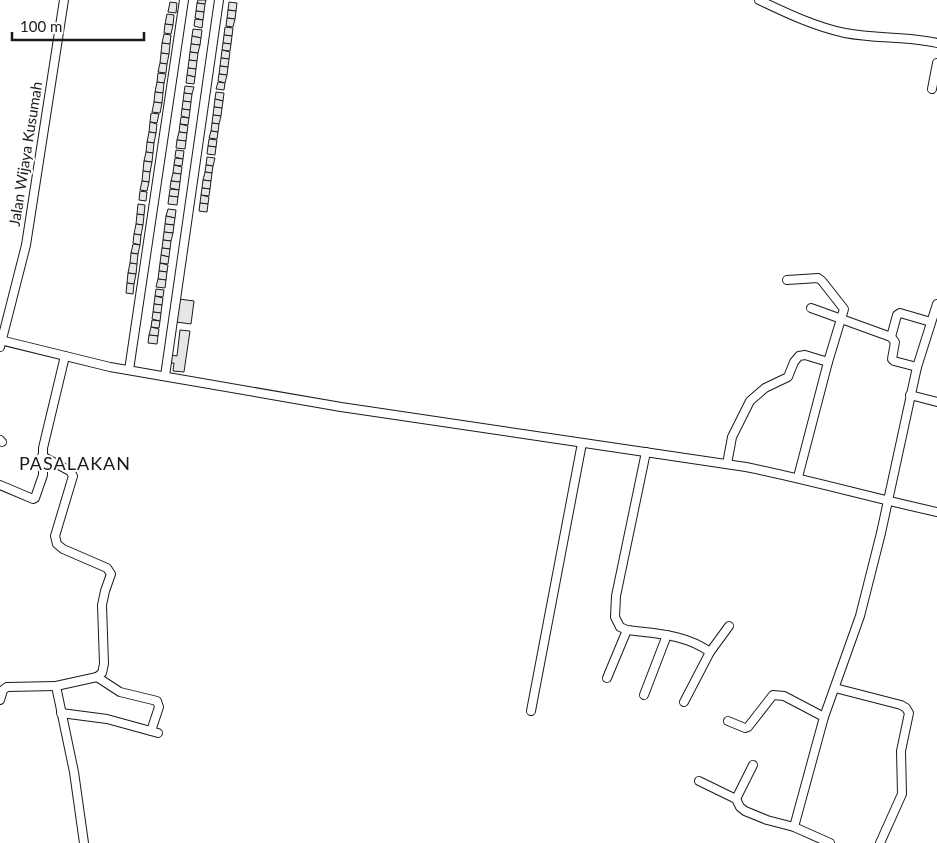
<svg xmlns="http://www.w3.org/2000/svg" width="937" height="843" viewBox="0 0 937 843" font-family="Lato,sans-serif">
<rect width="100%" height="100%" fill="#fff"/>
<g fill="#e6e6e6" stroke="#1a1a1a">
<polygon points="198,0 206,0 205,4 197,3"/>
<polygon points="170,2 177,3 176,13 168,12"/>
<polygon points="229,2 237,3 236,11 228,10"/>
<polygon points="197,3 205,4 204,12 196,11"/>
<polygon points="228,10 236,11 235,19 227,18"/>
<polygon points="196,11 204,12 203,20 195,18"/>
<polygon points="167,14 174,15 173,25 165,24"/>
<polygon points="227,18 235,19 233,27 226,26"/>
<polygon points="195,19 203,20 202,28 194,26"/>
<polygon points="165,24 173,25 171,34 164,33"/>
<polygon points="225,27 233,28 232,36 224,35"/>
<polygon points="193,29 202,30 201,38 192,36"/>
<polygon points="164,34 171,35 170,44 162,43"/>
<polygon points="224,35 232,36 231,44 223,43"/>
<polygon points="192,36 201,38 200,45 191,44"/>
<polygon points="162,43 170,44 169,54 161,53"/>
<polygon points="223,43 231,44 230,51 222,50"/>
<polygon points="191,44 200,45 198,53 190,52"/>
<polygon points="222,50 230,52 229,59 221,58"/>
<polygon points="190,52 198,53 197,61 189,60"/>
<polygon points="161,53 169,54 167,64 160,63"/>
<polygon points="221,58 229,59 228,67 220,66"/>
<polygon points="189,60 197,61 196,69 188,68"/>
<polygon points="160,63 167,64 166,73 158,72"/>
<polygon points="220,66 228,67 227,75 219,74"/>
<polygon points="188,68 196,69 195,77 187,75"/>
<polygon points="158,73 166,74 164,83 157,82"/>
<polygon points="219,74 227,75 225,83 218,81"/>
<polygon points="187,75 195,77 194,84 186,83"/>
<polygon points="157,82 164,83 163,93 155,92"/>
<polygon points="218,82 225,83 224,90 216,89"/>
<polygon points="185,86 194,87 192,94 184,93"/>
<polygon points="155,92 163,93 162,103 154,102"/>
<polygon points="216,92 224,93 223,101 215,99"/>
<polygon points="184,93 192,94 191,102 183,101"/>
<polygon points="215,99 223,101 222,108 214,107"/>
<polygon points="183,101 191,102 190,110 182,109"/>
<polygon points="154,102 162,103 160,113 152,112"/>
<polygon points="214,107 222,108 221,116 213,115"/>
<polygon points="182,109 190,110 189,118 181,116"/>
<polygon points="151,113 159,114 157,123 150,122"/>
<polygon points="213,115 221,116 219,124 212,123"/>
<polygon points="181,117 189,118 188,125 180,124"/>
<polygon points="150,122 157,124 156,133 149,132"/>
<polygon points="212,123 219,124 218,132 211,131"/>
<polygon points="180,124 188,126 187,133 179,132"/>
<polygon points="211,131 218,132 217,139 209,138"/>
<polygon points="149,132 156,133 154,143 147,142"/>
<polygon points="179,132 187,133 186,141 177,140"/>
<polygon points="209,139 217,140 216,147 208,146"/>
<polygon points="177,140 186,141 185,149 176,148"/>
<polygon points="147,142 154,143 153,153 146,152"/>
<polygon points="208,146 216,147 215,155 207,154"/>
<polygon points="176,150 184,151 183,159 175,157"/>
<polygon points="146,152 153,153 152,162 144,161"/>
<polygon points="207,157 215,158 213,166 206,165"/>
<polygon points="175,158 183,159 182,166 174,165"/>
<polygon points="144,161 152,162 150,172 143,171"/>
<polygon points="174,165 182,167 181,174 173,173"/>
<polygon points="206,165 213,166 212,173 205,172"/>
<polygon points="143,171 150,172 149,182 142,181"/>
<polygon points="205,172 212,173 211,181 203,180"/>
<polygon points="173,173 181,174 180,182 171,181"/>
<polygon points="203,180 211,181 210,189 202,188"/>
<polygon points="142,181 149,182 147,191 140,190"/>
<polygon points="171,181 180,182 179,190 170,188"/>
<polygon points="202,188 210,189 209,196 201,195"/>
<polygon points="170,189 179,190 178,197 169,196"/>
<polygon points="140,191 147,192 146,201 139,200"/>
<polygon points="201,195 209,197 208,204 200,203"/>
<polygon points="169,196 178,197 177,205 168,204"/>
<polygon points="200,203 208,204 207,212 199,211"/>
<polygon points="138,204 145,205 144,215 137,214"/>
<polygon points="168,209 176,210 175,218 166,216"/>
<polygon points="137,214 144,215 143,225 136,224"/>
<polygon points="166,216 175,218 174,225 165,224"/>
<polygon points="136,224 143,225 141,235 134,234"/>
<polygon points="165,224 174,225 173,233 164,232"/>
<polygon points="164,232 173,233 171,241 163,240"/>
<polygon points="134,234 141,235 140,245 133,243"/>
<polygon points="163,240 171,241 170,249 162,248"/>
<polygon points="133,244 140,245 138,254 131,253"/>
<polygon points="162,248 170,249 169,257 161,255"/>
<polygon points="131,253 138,254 137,264 130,263"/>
<polygon points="161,255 169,257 168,264 160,263"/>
<polygon points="130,263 137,264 136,274 128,273"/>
<polygon points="160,263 168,265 167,272 159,271"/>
<polygon points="159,271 167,272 166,280 158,279"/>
<polygon points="128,273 136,274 134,284 127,283"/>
<polygon points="158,279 166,280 165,288 156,287"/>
<polygon points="127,283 134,284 133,294 126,293"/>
<polygon points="156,289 164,290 163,297 155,296"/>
<polygon points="155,296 163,298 162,305 154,304"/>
<polygon points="179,299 194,301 191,324 176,322"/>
<polygon points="154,304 162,305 161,313 153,312"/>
<polygon points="153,312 161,313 160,321 152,319"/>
<polygon points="152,320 160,321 159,328 151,327"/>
<polygon points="151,327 159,329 158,336 149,335"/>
<polygon points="180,330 190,331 184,372 173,371 174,363 170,363 171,355 177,356"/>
<polygon points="149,335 158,336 157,344 148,343"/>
</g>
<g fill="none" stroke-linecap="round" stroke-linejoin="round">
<g stroke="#1a1a1a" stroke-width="10">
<g id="minor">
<path d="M759,0C786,13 816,27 845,33C876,39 907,36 937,43"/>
<polyline points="932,89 937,63"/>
<polyline points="787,280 818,278 822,281 844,309 828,362 798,477"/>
<polyline points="811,308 891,337 895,342 892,359 894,361 917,367"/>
<polyline points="891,337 897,315 900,313 931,322"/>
<path d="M0,340L110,367L341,407L746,467C810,480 873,498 937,512"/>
<polyline points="0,347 26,245 64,0"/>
<polyline points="129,370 184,0"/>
<polyline points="165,376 219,0"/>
<polyline points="910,395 937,402"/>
<polyline points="0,440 2,442"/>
<path d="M646,452L616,596L615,617L620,627L627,630C657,634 685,634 710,652L684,702"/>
<polyline points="42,456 70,471 73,476 55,536 57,544 63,549 107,568 111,574 105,591 102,605 104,664 102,673 97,677 56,686 74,772 84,843"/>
<polyline points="727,464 732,437 750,401 765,388 788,377 794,362 799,356 805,355 828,362"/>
<polyline points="0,485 33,499 35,498 43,475 43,448 65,356"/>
<polyline points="710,652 729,626"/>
<polyline points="97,677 120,692 157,701 159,707 151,731"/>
<polyline points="607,678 627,630"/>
<polyline points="835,688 901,705 906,708 909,713 901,751 902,794 880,843"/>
<polyline points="644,695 667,635"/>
<polyline points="0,700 3,690 7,687 56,686"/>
<polyline points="531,711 582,443"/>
<polyline points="61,713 107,719 158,733"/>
<polyline points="728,721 745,728 748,727 773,695 784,696 824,717"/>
<polyline points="699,781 736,799 740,807 745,811 767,820 794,827 830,843"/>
<polyline points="736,799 753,765"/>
<polyline points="794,827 824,717 860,616 881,533 917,367 937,304"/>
</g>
</g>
<use href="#minor" stroke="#fff" stroke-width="8"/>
</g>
<g text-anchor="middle" stroke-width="4" stroke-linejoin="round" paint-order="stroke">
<g font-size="15" fill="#1a1a1a" stroke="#fff">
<text transform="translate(26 154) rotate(-81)" y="5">Jalan Wijaya Kusumah</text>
</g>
<g font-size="18" letter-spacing="1" fill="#1a1a1a" stroke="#fff">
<text x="75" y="470">PASALAKAN</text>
</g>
</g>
<path d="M12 32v8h132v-8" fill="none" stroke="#1a1a1a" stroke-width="2.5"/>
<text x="20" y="32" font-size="15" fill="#1a1a1a" stroke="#ffffff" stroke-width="4" paint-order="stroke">100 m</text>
</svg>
